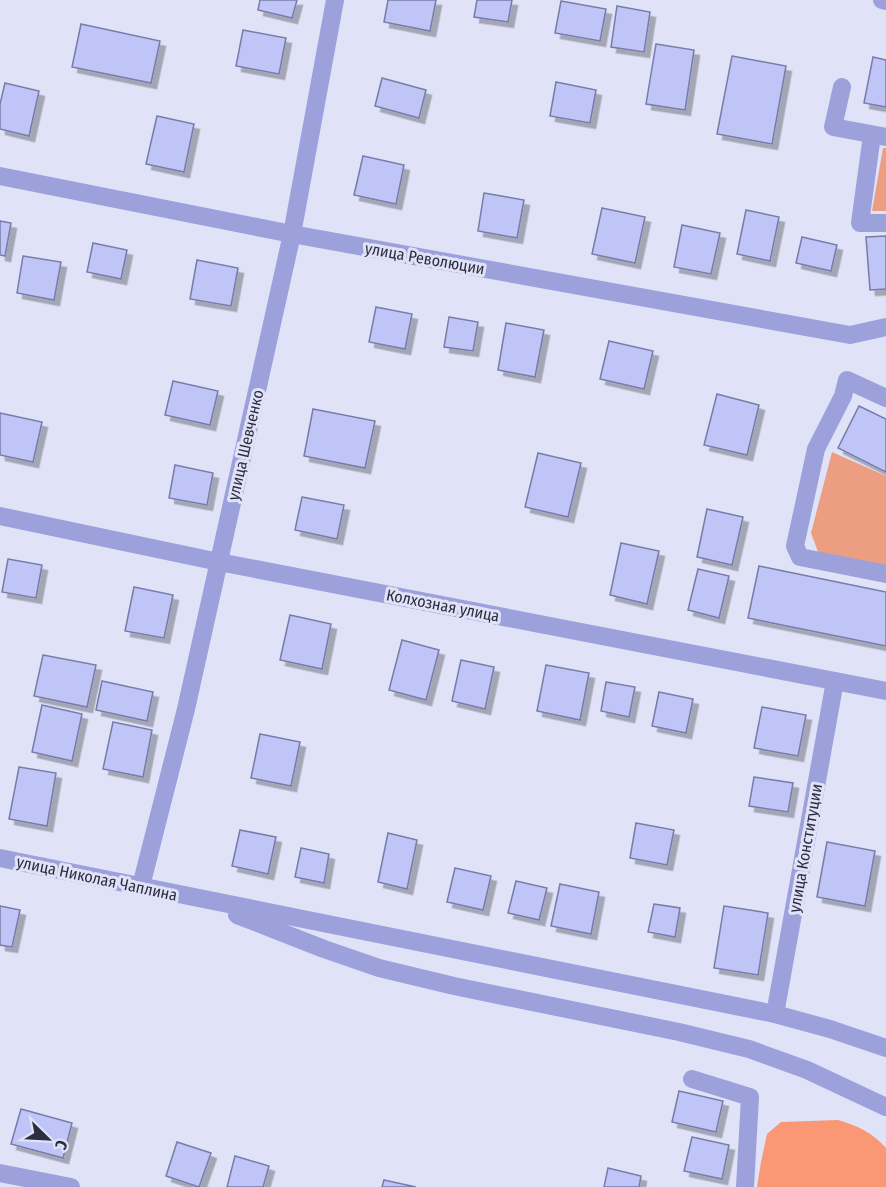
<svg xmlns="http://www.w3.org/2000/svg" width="886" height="1187" viewBox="0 0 886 1187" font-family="'Fira Sans Condensed',sans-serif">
<defs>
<filter id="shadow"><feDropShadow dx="5.5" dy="5.5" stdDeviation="0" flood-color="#0004"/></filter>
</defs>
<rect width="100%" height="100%" fill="#e0e3f7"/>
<g fill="#ec9e82">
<polygon points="883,148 886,148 886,211 872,211"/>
<polygon points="832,452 886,476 886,567 818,552 811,533"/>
</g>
<path fill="#fa9774" d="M838,1120C856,1125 873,1133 886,1148V1187H757L761,1162L767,1134L781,1122Z"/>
<g fill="#c0c5f7" stroke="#777ba9" stroke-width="1.5" filter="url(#shadow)">
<polygon points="260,0 297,0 292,18 258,10"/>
<polygon points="388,0 436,0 430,31 384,22"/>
<polygon points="477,0 512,0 508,22 474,17"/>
<polygon points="561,1 606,9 600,41 555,33"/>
<polygon points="617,6 650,12 644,52 611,47"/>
<polygon points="81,24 160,41 151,83 72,67"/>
<polygon points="243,30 286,38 279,74 236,66"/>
<polygon points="656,44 694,50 685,110 646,104"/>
<polygon points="732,56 786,66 772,144 717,134"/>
<polygon points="873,57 886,60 886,107 864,103"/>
<polygon points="382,78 426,90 419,118 375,106"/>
<polygon points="556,82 596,90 590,123 550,116"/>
<polygon points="5,83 39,91 29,136 0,129 0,104"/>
<polygon points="157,116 194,124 184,172 146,164"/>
<polygon points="363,156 404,165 396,204 354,195"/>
<polygon points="484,193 524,200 517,238 478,231"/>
<polygon points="602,208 645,217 635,263 592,254"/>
<polygon points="746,210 779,217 770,261 737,254"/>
<polygon points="0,221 11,223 5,256 0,255"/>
<polygon points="682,225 720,233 711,274 674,267"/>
<polygon points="886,236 886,289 870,290 866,237"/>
<polygon points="802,237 837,245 831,271 796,263"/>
<polygon points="93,243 127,250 121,279 87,272"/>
<polygon points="23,256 61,262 54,300 17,293"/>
<polygon points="197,260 238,268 231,306 190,299"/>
<polygon points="376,307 412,314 405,349 369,342"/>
<polygon points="449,317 478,322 473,351 444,347"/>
<polygon points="506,323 544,330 535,377 498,370"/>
<polygon points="609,341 653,351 644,389 600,379"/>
<polygon points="173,381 218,391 210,425 165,415"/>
<polygon points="717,394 759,405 747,455 704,445"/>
<polygon points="859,406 886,419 886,472 838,448"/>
<polygon points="313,409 375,421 365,468 304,456"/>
<polygon points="0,413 42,422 33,462 0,455"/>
<polygon points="538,453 581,463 568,517 525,507"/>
<polygon points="175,465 213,473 207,505 169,498"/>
<polygon points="302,497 344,505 337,539 295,530"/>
<polygon points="707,509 743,517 732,565 697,557"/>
<polygon points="621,543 659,551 647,604 610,595"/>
<polygon points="8,559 42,565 36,598 2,592"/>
<polygon points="759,566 886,592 886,646 748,618"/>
<polygon points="698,569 729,576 719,618 688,610"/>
<polygon points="134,587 173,595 164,638 125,631"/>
<polygon points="290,615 331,624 322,669 280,660"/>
<polygon points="402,640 439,650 426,700 389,690"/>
<polygon points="43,655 96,665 87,707 34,696"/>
<polygon points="461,660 494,667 485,709 452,701"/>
<polygon points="546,665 589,673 580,720 537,711"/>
<polygon points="102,681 153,692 147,721 96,710"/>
<polygon points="606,682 635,687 629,717 601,711"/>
<polygon points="659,692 693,699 686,733 652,726"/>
<polygon points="42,705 82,714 72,761 32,752"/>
<polygon points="762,707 806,715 798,756 754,748"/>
<polygon points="113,722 152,730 143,777 103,769"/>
<polygon points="260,734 300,742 291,786 251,778"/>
<polygon points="19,767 56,773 47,826 9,819"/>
<polygon points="754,777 793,783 788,812 749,806"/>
<polygon points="636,823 674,830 667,865 630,858"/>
<polygon points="240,830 276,837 268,874 232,866"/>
<polygon points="388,833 417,840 407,889 378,882"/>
<polygon points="827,842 875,851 865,906 817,897"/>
<polygon points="301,848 329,854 324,883 295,877"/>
<polygon points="455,868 491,876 483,910 447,902"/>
<polygon points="516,881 547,888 539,920 508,913"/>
<polygon points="560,884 599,892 591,934 551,926"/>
<polygon points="654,904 680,908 675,937 648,932"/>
<polygon points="0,906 20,910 12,947 0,945"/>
<polygon points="724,906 768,913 758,975 714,968"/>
<polygon points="679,1091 723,1101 716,1132 672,1122"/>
<polygon points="21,1109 72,1123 63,1158 11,1144"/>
<polygon points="692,1137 729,1145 722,1179 684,1171"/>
<polygon points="177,1142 211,1153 199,1187 166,1176"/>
<polygon points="235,1156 269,1166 263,1187 227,1187"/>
<polygon points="608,1168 641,1176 639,1187 604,1187"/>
<polygon points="384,1180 416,1187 382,1187"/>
</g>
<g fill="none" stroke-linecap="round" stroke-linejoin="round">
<g stroke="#9ca1dc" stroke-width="18">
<polyline points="882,0 886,1"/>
<polyline points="842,87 833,127 886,137"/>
<polyline points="872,135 860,223 886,223"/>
<polyline points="0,176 292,234 850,335 886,327"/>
<polyline points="886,398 847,380 843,396 816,449 795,546 800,557 886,574"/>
<polyline points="0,516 219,562 886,691"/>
<polyline points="0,858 775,1014 830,1029 886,1048"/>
<polyline points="141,886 186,709 292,234 335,0"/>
<polyline points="237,915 324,949 379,968 454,986 679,1032 749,1049 807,1070 886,1107"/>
<polyline points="775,1014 835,681"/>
<polyline points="692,1079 750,1097 745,1187"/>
<polyline points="0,1173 71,1187"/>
</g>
</g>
<g text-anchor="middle" stroke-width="6" stroke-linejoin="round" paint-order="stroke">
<g font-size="16" fill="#2c2d41" stroke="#e0e3f7">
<text transform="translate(425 258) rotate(10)" y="6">улица Революции</text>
<text transform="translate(245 445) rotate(-77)" y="6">улица Шевченко</text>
<text transform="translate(443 605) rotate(11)" y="6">Колхозная улица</text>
<text transform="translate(805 848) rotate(-80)" y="6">улица Конституции</text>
<text transform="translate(97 878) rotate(12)" y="6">улица Николая Чаплина</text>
</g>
</g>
<g transform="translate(48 1139) rotate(114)" stroke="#e0e3f7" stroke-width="4.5" paint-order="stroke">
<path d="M0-4.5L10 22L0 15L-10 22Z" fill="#2c2d41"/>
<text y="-9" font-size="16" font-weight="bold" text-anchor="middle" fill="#2c2d41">С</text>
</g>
</svg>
